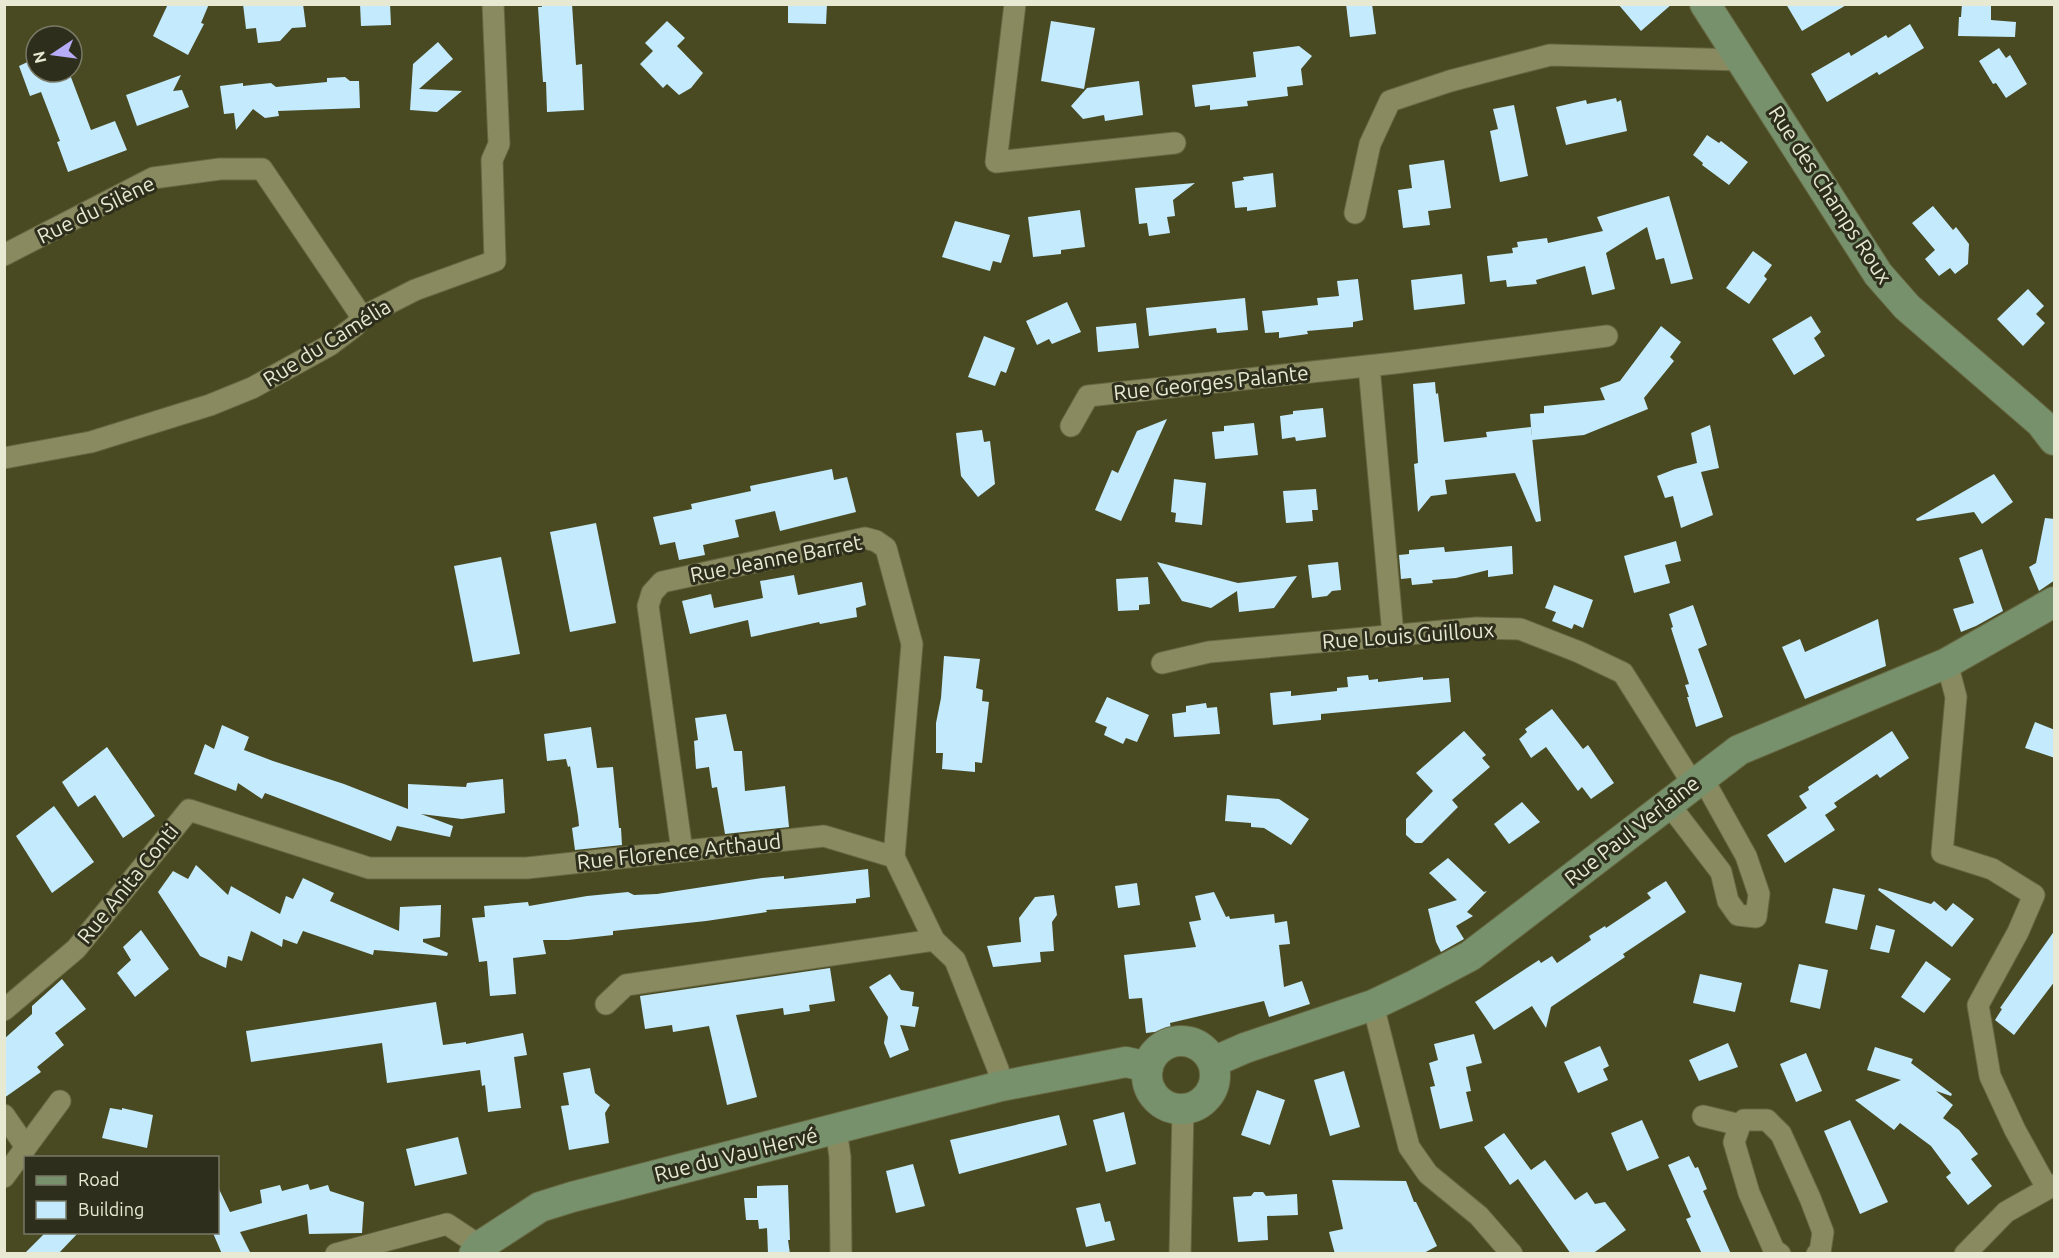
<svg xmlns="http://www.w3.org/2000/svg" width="2059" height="1258" viewBox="0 0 2059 1258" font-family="Ubuntu,sans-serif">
<rect width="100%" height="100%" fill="#494a21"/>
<g fill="#c3eafd">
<polygon points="168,4 209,4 201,23 204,24 188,55 153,36"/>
<polygon points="243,4 303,4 306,27 292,28 280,41 258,43 256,28 246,29"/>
<polygon points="360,4 390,4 391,25 361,26"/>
<polygon points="541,4 572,4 576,65 582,64 584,110 547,112 546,82 543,82 538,7 542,7"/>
<polygon points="788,4 827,4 826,24 788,23"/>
<polygon points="1346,4 1372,4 1376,34 1350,37"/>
<polygon points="1618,4 1672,4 1641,31"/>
<polygon points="1786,4 1848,4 1802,31"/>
<polygon points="1962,4 1991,4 1991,20 2016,22 2015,37 1958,36 1959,17 1961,17"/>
<polygon points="667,21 685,38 677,46 703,73 691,88 679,95 667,84 663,88 640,64 653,51 645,43"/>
<polygon points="1051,21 1095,28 1084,89 1041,81"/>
<polygon points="1910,24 1924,48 1879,75 1877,72 1827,102 1811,74 1849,52 1851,56 1886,35 1888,38"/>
<polygon points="438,42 453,59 419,89 462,91 437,112 410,110 413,64"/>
<polygon points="1299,46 1312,56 1301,69 1303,85 1287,87 1288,96 1247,101 1248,106 1210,110 1210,105 1195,107 1192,85 1256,77 1253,52"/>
<polygon points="1999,48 2006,58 2010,55 2027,84 2006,98 1996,83 1993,84 1979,61"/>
<polygon points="36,58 36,72 69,72 91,130 115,121 127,150 68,172 57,142 60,141 41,92 30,96 19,66"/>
<polygon points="181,75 173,91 182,90 189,107 137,126 126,95"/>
<polygon points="345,77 350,81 359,81 360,108 278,111 279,116 265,118 253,109 236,130 234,113 224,114 220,86 243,83 243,86 271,83 276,87 327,82 327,78"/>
<polygon points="1139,81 1143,115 1105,121 1104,115 1083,119 1071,106 1087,88"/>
<polygon points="1616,98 1617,102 1621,100 1627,131 1566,145 1556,107 1586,100 1587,104"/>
<polygon points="1514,105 1528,176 1500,182 1490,131 1498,129 1493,109"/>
<polygon points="1707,135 1719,143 1721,141 1748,162 1729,185 1702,165 1703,163 1693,155"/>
<polygon points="1444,160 1451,208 1428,211 1430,225 1403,228 1398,190 1412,188 1409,165"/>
<polygon points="1273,173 1276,207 1247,211 1247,207 1235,208 1232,182 1244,180 1243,177"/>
<polygon points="1195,183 1173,200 1175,216 1167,217 1170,233 1149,236 1147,223 1139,224 1135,188"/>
<polygon points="1669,196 1693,279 1671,284 1664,258 1656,260 1647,227 1606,253 1615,289 1592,295 1585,266 1536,280 1537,284 1507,287 1506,280 1490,282 1487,256 1513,253 1512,248 1518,247 1517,242 1547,238 1548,243 1603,231 1597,217"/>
<polygon points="1933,206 1953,230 1956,227 1969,244 1968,264 1955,274 1950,268 1939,276 1925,259 1935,250 1912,223"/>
<polygon points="1080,210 1085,247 1061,250 1061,254 1033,257 1028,217"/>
<polygon points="955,221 1010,235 1001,263 993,261 990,271 942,257"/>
<polygon points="1753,251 1772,265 1764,276 1767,279 1749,304 1726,288"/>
<polygon points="1462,274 1465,304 1414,310 1411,280"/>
<polygon points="1358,279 1363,320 1353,322 1353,327 1307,331 1308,334 1279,338 1279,332 1265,333 1262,311 1318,305 1317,298 1339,296 1337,281"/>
<polygon points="2028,289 2044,306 2036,314 2045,323 2023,346 1997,319"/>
<polygon points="1245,298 1248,330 1217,333 1216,328 1149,336 1146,308"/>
<polygon points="1067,302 1081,332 1052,344 1049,339 1037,345 1026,321"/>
<polygon points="1811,316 1821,332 1814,338 1825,356 1794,375 1772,339"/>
<polygon points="1136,323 1139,348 1098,352 1096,327"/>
<polygon points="1661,326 1681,342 1670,357 1674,361 1644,398 1648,409 1584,435 1532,440 1530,414 1544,413 1544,406 1605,400 1600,388 1620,381"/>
<polygon points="984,336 1015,348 1006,373 1001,371 995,386 968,377"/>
<polygon points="1435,382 1436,394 1438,393 1444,442 1487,437 1486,432 1531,427 1541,521 1536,522 1515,473 1445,480 1447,494 1431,496 1418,512 1414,464 1418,463 1413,384"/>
<polygon points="1323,408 1326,437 1296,441 1295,437 1282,439 1280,416 1293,414 1293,411"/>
<polygon points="1167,419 1121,521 1095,510 1112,470 1118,473 1137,431"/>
<polygon points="1254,423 1258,455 1215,459 1212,432 1224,431 1224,426"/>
<polygon points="1710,425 1719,468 1701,472 1713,515 1681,528 1673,496 1665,498 1657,476 1675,469 1697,463 1691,433"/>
<polygon points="982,430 984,442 990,441 995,484 978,497 961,476 956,433"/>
<polygon points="832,469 834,480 847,477 856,512 780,531 775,511 735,520 739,537 703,545 705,555 679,560 675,542 660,545 653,517 692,509 691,504 751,491 750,486"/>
<polygon points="1994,474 2013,502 1982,524 1974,512 1917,521 1916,519"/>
<polygon points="1174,479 1206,483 1202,525 1175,522 1176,513 1171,512"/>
<polygon points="1316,489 1318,510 1312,510 1313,521 1286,523 1283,491"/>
<polygon points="2045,518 2055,519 2055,580 2039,591 2029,567 2036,563"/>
<polygon points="596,523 616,623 570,632 550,532"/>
<polygon points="1676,541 1681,561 1665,565 1670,583 1634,593 1624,556"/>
<polygon points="1512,546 1513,574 1488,577 1488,570 1456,578 1432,580 1433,583 1412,585 1411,578 1401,579 1399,555 1409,554 1409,550 1444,547 1445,552"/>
<polygon points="1982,549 2003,611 1976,626 1961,632 1953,609 1974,603 1959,558"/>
<polygon points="501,557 520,654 473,662 454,566"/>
<polygon points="1157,562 1238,583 1297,576 1274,608 1239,612 1237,591 1211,608 1182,601"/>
<polygon points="1338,562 1341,590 1332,591 1327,596 1312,598 1308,565"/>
<polygon points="794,575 798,595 862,582 866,605 856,608 857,617 820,624 819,622 751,637 748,620 690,634 682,601 711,594 714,608 763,598 760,581"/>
<polygon points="1148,577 1150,604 1139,605 1139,610 1118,611 1116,579"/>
<polygon points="1554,585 1593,600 1583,628 1574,624 1572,629 1552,621 1556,612 1545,608"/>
<polygon points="1693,605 1707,645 1698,649 1723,717 1696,727 1687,697 1689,697 1685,685 1689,684 1671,628 1673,627 1669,614"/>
<polygon points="1878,619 1886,666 1805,699 1782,647 1800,639 1805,652"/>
<polygon points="944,656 980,659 976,688 983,690 982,701 989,702 982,763 975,762 975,772 942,769 943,753 936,753 936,723 941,698"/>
<polygon points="1368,675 1369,680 1378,679 1378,682 1423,677 1423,680 1449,678 1451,702 1321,714 1321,720 1273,725 1270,693 1291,691 1291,696 1337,691 1337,688 1348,687 1347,677"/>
<polygon points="1107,697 1149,715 1137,742 1126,738 1123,744 1104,735 1107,727 1095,722"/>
<polygon points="1206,703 1207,708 1217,707 1220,734 1174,737 1172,714 1186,712 1186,706"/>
<polygon points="1552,709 1583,749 1588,745 1614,783 1591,799 1582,787 1578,791 1546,747 1531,758 1519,739 1527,732 1525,729"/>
<polygon points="726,714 734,751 742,751 745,791 785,786 789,827 725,834 717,787 712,788 709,767 696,769 694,741 698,740 695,718"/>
<polygon points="2035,722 2055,730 2055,758 2025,748"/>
<polygon points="222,725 249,737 244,750 273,761 344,784 408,809 408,784 466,787 467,783 503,779 505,813 462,819 421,814 453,826 450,837 397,826 391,841 265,793 262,799 238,783 236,791 194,774 205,744 214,749"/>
<polygon points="591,727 597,768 613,767 619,828 621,828 622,845 575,850 572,828 579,826 578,816 570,766 568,767 566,759 547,761 544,734"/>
<polygon points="1464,731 1486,755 1482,758 1490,767 1452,800 1458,807 1422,843 1415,843 1406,835 1406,819 1433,791 1416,773"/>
<polygon points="1892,731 1909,758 1880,778 1877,774 1834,803 1837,807 1825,815 1835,830 1785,863 1767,835 1807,808 1799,796 1809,790 1808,787"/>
<polygon points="107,747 155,816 123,838 95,795 78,807 62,782"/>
<polygon points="1227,795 1279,799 1309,819 1291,845 1264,828 1251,827 1251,823 1225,821"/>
<polygon points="1522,802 1540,822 1509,844 1494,824"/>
<polygon points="54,806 94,862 52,893 16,836"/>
<polygon points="1448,858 1484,892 1487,891 1467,912 1473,916 1456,926 1464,939 1441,952 1436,942 1428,909 1457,900 1429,873"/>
<polygon points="196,865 228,895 231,886 280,914 286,896 293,899 303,878 334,893 330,901 399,931 400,907 441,905 440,937 423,939 423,942 448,953 447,956 374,950 373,955 303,931 297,944 283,939 282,947 251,931 242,961 228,956 226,968 200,956 158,892 173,871 188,879"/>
<polygon points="868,869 870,897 856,899 856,903 766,910 767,912 706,921 613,931 613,935 568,940 543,940 546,954 513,958 516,994 490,996 487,961 479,962 472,918 485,917 484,906 528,902 529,906 587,896 628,892 634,895 657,894 762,878 784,876 784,879"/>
<polygon points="1666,881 1686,912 1623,954 1625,957 1551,1007 1546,1028 1532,1006 1494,1030 1475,1002 1539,960 1541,963 1552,956 1557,963 1591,940 1589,936 1605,926 1606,928 1651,898 1647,893"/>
<polygon points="1137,883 1140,905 1118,908 1115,886"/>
<polygon points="1833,888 1865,895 1857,930 1825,923"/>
<polygon points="1879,888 1931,904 1934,901 1946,911 1953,903 1974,919 1952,947 1878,890"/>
<polygon points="1214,892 1226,917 1229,916 1230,919 1274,914 1275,923 1287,921 1290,944 1279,945 1284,987 1302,981 1310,1004 1269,1017 1264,1001 1170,1023 1171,1030 1146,1033 1142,998 1129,999 1124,955 1196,947 1189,922 1201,920 1195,896"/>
<polygon points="1054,895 1057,915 1052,922 1054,951 1040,952 1041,962 993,967 987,946 1021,942 1019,918 1035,897"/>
<polygon points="1876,925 1895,930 1889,953 1870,949"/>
<polygon points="141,930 169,969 135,997 117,973 131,960 123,947"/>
<polygon points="2055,930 2055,981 2014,1035 1995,1020 2002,1009 2000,1008"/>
<polygon points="1926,961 1951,979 1924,1013 1901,997"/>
<polygon points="1799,964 1828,970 1820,1009 1790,1002"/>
<polygon points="830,968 835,1001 809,1005 810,1011 784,1015 783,1008 736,1015 757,1097 727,1105 709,1026 673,1032 672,1025 645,1029 640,996"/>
<polygon points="890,974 901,990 914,992 912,1006 919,1007 915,1027 900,1025 909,1050 890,1058 884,1043 888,1017 869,987"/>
<polygon points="1700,974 1742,983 1735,1012 1693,1003"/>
<polygon points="62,979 86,1009 55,1033 64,1045 37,1067 41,1072 4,1098 4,1039 32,1014 32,1006"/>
<polygon points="436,1002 443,1045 466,1042 466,1044 523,1033 527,1055 514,1057 521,1108 488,1112 485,1085 482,1086 480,1070 387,1083 382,1043 251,1062 246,1031"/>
<polygon points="1474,1034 1482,1063 1466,1067 1471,1091 1466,1092 1473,1121 1440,1129 1430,1087 1435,1086 1429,1063 1438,1060 1434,1044"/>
<polygon points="1728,1043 1738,1067 1699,1081 1689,1060"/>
<polygon points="1600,1046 1609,1066 1603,1069 1608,1080 1578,1093 1564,1062"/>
<polygon points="1875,1047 1913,1059 1911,1063 1952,1094 1951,1096 1936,1091 1953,1105 1943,1118 1959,1130 1978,1154 1971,1159 1992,1186 1968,1205 1946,1177 1951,1173 1931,1146 1900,1123 1894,1130 1855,1100 1901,1080 1867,1070"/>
<polygon points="1806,1053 1822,1091 1796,1102 1780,1064"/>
<polygon points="590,1068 595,1093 610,1105 605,1113 609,1143 569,1150 561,1106 569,1105 563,1073"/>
<polygon points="1344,1071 1360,1127 1330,1136 1314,1080"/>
<polygon points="1257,1090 1285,1100 1270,1145 1241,1135"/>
<polygon points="110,1108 122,1110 122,1108 153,1115 147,1148 102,1138"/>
<polygon points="1124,1112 1136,1164 1106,1172 1093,1120"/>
<polygon points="1059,1115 1067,1145 959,1174 950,1140"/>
<polygon points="1642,1120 1659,1158 1627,1171 1611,1133"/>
<polygon points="1850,1120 1888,1202 1860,1214 1824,1131"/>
<polygon points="1504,1133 1531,1170 1545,1160 1575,1200 1587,1192 1595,1204 1605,1202 1626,1230 1592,1254 1571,1254 1518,1179 1510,1185 1484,1147"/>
<polygon points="458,1137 467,1174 415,1186 406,1149"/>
<polygon points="1689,1156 1695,1168 1698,1167 1707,1189 1703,1191 1731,1254 1702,1254 1686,1219 1691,1217 1668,1165"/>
<polygon points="913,1164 925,1206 896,1213 886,1171"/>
<polygon points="1332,1180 1406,1181 1414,1202 1416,1202 1437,1246 1422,1254 1335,1254 1329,1232 1343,1229"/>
<polygon points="308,1184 310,1190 328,1185 330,1191 364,1202 362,1233 309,1234 307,1214 240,1232 251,1254 222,1254 213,1233 218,1233 218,1187 230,1212 262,1203 260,1190 280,1185 282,1191"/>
<polygon points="788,1185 790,1240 788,1240 790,1254 768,1254 767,1228 759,1229 758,1220 746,1220 744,1198 757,1198 757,1186"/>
<polygon points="1254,1192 1263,1192 1266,1196 1297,1194 1298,1215 1267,1216 1268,1240 1238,1242 1233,1197 1251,1196"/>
<polygon points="1100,1203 1105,1222 1110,1221 1115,1240 1086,1247 1076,1208"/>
<polygon points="45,1233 78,1233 58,1254 24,1254"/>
</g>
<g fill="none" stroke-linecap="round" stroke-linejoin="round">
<g stroke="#666742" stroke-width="23">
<g id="street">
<polyline points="1015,4 996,162 1175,143"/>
<polyline points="1355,213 1370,144 1390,101 1450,81 1550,55 1741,60"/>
<polyline points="4,255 153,178 220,169 262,169 362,317"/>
<polyline points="1369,366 1393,635"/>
<polyline points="1071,426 1088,396 1395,363 1607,336"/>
<polyline points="4,458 91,442 210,405 252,388 330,345 355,326 362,317 415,290 495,261 492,160 499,144 493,4"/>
<polyline points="1162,663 1209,652 1476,628 1520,629 1579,652 1623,673 1693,784"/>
<polyline points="1947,663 1956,697 1942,853 1992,869 2034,895 2018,932 1978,1005 1990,1076 2015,1130 2047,1188"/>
<polyline points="1668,803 1721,872 1728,901 1738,915 1756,917 1759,894 1746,856 1702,777"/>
<polyline points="682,851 648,606 652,593 662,582 865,538 876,541 886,548 912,644 894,857"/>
<polyline points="606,1004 626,985 934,940 955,960 998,1069 1001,1086"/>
<polyline points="1373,1005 1409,1147 1428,1174 1479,1216 1512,1254"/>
<polyline points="4,1010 76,949 189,810 369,868 527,868 824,836 894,857 934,940"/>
<polyline points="4,1115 26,1147"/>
<polyline points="1703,1116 1740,1125"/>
<polyline points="836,1129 840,1157 841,1254"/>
<polyline points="4,1177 60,1101"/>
<polyline points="336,1254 447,1224 480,1246"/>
<polyline points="1180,1254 1183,1109"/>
<polyline points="1780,1254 1774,1250 1749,1193 1734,1142 1740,1125 1744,1120 1767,1120 1781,1134 1810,1198 1823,1232 1820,1252 1817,1254"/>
<polyline points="1965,1254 2006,1212 2054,1185"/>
</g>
</g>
<g stroke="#666742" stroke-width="32">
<g id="secondary">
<polyline points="1705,4 1878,274 1907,307 2041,423 2054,440"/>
<circle cx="1181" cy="1075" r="34"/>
<polyline points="1213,1062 1245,1048 1373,1005 1415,985 1470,956 1739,750 1947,663 2054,602"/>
<polyline points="474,1254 480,1246 540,1207 572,1197 1001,1086 1126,1062 1148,1067"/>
</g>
</g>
<use href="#street" stroke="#898a60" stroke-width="21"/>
<use href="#secondary" stroke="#76916b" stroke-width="30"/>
</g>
<g text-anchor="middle" stroke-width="6" stroke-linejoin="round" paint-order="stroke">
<g font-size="21" fill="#e7e9d2" stroke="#2e2e1d">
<text transform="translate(1830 195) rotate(57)" y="7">Rue des Champs Roux</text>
<text transform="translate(96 210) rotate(-26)" y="7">Rue du Silène</text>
<text transform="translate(327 343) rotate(-32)" y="7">Rue du Camélia</text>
<text transform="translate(1211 383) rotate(-6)" y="7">Rue Georges Palante</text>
<text transform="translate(776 559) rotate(-11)" y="7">Rue Jeanne Barret</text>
<text transform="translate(1408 636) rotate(-4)" y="7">Rue Louis Guilloux</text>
<text transform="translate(1632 831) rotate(-38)" y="7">Rue Paul Verlaine</text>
<text transform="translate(679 852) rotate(-6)" y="7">Rue Florence Arthaud</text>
<text transform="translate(128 884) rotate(-51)" y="7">Rue Anita Conti</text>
<text transform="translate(736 1155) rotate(-14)" y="7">Rue du Vau Hervé</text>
</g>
</g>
<rect width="2059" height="1258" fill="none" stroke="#e7e9d2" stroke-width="12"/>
<rect x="24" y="1156" width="195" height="78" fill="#2e2e1d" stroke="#787965" stroke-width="1.5"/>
<rect x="36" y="1176" width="30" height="9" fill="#76916b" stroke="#787965" stroke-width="1.5"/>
<text x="78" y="1186" font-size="18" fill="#e7e9d2">Road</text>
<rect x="36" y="1201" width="30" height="18" fill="#c3eafd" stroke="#787965" stroke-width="1.5"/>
<text x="78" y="1216" font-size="18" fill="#e7e9d2">Building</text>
<g transform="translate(54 54) rotate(257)"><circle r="28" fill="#2e2e1d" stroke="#787965" stroke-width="1.5"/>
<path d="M0-4.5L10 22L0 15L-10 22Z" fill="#b6acf8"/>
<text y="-9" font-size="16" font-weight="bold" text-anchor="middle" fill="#e7e9d2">N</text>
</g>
</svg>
